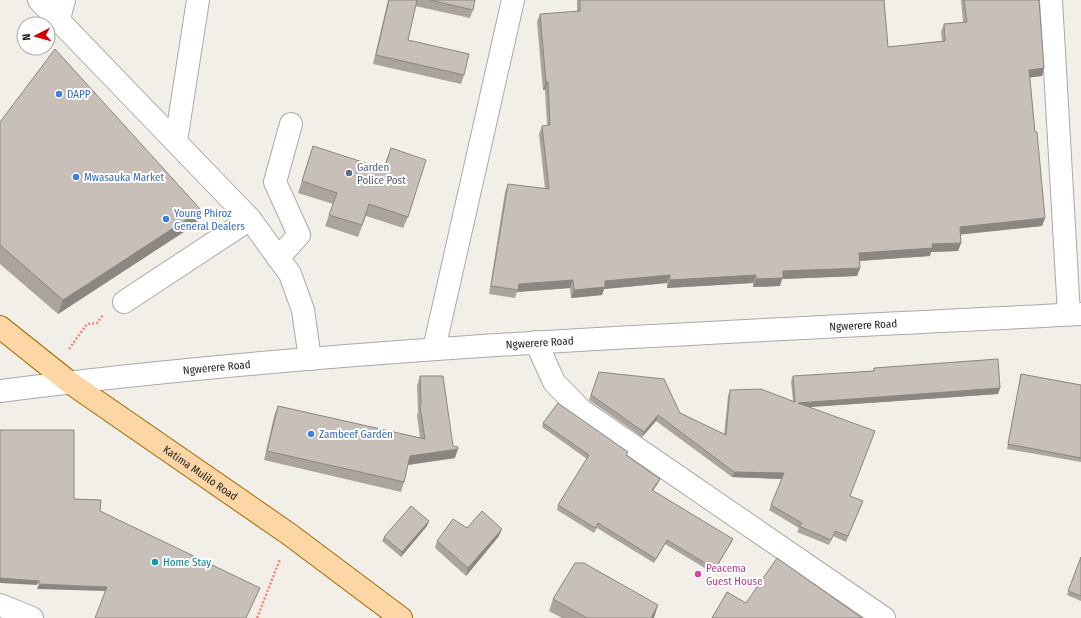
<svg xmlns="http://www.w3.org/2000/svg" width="1081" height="618" viewBox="0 0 1081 618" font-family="'Fira Sans Condensed',sans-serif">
<rect width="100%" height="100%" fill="#f2efe9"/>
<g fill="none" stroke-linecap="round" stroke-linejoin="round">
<g stroke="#a9a9a9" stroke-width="24">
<g id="minor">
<polyline points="39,0 250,219 290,274 303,310 310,359"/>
<polyline points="1051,0 1069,314"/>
<polyline points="59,19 64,0"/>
<polyline points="176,141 198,0"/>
<polyline points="278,258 299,235 275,182 291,124"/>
<polyline points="124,302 250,219"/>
<polyline points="536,342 554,382 581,410 884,618"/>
<polyline points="434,349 513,0"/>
<path id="s1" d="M0,391C359,345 720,333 1081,314"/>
<polyline points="0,605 32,618"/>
</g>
</g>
<g stroke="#a06b00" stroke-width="24">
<g id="major">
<path id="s2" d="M0,327L69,382L289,534L401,618"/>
</g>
</g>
<g stroke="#fa8072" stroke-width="2.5" stroke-dasharray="2 2" stroke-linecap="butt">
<polyline points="69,349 87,324 97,323 103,315"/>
<polyline points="257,618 280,559"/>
</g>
<use href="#minor" stroke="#fff" stroke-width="22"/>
<use href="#major" stroke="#fcd6a4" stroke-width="22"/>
</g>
<g fill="#aba49e">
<polygon points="388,0 475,0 473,10 470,18 415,6 408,40 464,75 461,84 373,64"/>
<polygon points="577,0 884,0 888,47 942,41 941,32 944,24 963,23 961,0 1039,0 1044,68 1042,76 1030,77 1035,132 1045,218 1042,226 960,234 961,243 958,251 931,252 930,256 860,261 860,268 857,276 782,279 780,286 753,287 753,283 667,288 667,283 604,289 602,295 571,298 570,288 517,292 515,298 489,294 505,192 508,184 545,189 539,134 542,126 547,125 545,90 543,90 537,22 540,14 577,12"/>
<polygon points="0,122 201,210 196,224 58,314 0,264"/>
<polygon points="313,146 383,169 391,148 408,217 403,228 366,216 358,237 325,226 333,204 298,193"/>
<polygon points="874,368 1000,388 998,394 810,407 850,496 861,506 846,542 833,536 829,545 797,532 799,528 769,510 782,479 732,477 656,421 642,437 589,400 599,372 724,435 728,396 730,390 793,401 791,381 793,376 873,371"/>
<polygon points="1021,374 1081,385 1081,462 1007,449 1020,379"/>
<polygon points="420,376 455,458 408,465 404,482 401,492 264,460 274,416 278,406 420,438 417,415 418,412 417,386"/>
<polygon points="543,423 627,455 660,479 658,483 653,491 733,539 731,543 713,573 665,544 654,563 597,528 594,533 557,510 558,505 587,459 542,427"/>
<polygon points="427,526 401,557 382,541 384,537"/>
<polygon points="467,528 499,536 466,576 435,548 437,541"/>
<polygon points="1081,557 1081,601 1067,595"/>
<polygon points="553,599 654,618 562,618 549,611"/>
</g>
<g fill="#8b8681">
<polygon points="1044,68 1042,76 1026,78 1029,70"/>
<polygon points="546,82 548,82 545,90 543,90"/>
<polygon points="201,210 196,224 58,314 63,300"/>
<polygon points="1045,218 1042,226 957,235 960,227"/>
<polygon points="961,243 958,251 931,252 930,256 856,261 859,253 932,244"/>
<polygon points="860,268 857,276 782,279 780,286 753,287 756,279 783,271"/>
<polygon points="670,275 667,283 604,289 602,295 571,298 574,290 605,281"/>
<polygon points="756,275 753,283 667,288 670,280"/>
<polygon points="573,280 570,288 517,292 519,284"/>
<polygon points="1000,388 998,394 796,408 798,403"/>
<polygon points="658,415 656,421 642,437 644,432"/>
<polygon points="458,449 455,458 407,465 410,456"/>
<polygon points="734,472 784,473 782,479 732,477"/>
<polygon points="660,479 658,483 650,494 652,490"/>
<polygon points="429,521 427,526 401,557 402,552"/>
<polygon points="502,529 499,536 466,576 468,568"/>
<polygon points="733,539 731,543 713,573 715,569"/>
<polygon points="0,578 39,581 37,585 0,583"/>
<polygon points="39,584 107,587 105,591 37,589"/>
<polygon points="658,605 654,618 651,618"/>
</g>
<g fill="#c7bfb8" stroke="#8b8681">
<polygon points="389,0 417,0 408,40 469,54 464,75 376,55"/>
<polygon points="430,0 475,0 473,10"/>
<polygon points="580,0 884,0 888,47 945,41 944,24 967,22 964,0 1039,0 1044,68 1029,70 1035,132 1037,132 1045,218 960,227 961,243 932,244 933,248 859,253 860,268 783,271 783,278 756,279 756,275 670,280 670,275 605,281 605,287 574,290 573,280 519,284 518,290 491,286 508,184 549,189 542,126 550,125 548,82 546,82 540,14 580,11"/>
<polygon points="55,49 201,210 63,300 0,245 0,122"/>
<polygon points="313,146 384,169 391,148 426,160 408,217 369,204 362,225 329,215 337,193 302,181"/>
<polygon points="998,359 1000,388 798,403 875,431 850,496 863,501 848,536 835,531 831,540 799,526 802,523 771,505 784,473 734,472 658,415 644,432 591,395 599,372 664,379 680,413 726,435 730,390 761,389 795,402 793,376 874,371 874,368"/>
<polygon points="1021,374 1081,385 1081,458 1008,444"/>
<polygon points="420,376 443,376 453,446 458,447 458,449 410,456 404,482 267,451 278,406 425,439 420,406 421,405"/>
<polygon points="558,403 628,452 626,455 660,479 652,490 733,539 715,569 667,540 656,559 598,523 595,528 558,505 589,455 543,423"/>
<polygon points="0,430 74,430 74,499 101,500 100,511 260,588 246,618 95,618 107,587 39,584 39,581 0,578"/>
<polygon points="411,506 429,521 402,552 384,537"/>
<polygon points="482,511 502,529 468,568 437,541 453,519 467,528"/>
<polygon points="1081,557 1081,596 1068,591"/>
<polygon points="777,558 862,618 712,618 727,592 746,603"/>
<polygon points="575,563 584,563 658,605 651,618 587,618 553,599"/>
</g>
<g fill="#3f7fe0" stroke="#fff" stroke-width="1.5">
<circle cx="59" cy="94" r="4"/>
<circle cx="76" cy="177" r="4"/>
<circle cx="166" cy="219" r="4"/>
<circle cx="311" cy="434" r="4"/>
</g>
<circle fill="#5c6f8a" stroke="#fff" stroke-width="1.5" cx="349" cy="173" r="4"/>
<circle fill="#0f9aa8" stroke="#fff" stroke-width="1.5" cx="155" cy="562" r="4"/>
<circle fill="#d1479c" stroke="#fff" stroke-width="1.5" cx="698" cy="574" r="4"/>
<g text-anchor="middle" stroke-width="4" stroke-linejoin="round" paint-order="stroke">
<g font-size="11" fill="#366cbe" stroke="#fff" text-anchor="start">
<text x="67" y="98">DAPP</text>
<text x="84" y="181">Mwasauka Market</text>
<text x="174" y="217">Young Phiroz<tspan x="174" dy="13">General Dealers</tspan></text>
<text x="319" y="438">Zambeef Garden</text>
</g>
<g font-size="11" fill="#4e5e75" stroke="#fff" text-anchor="start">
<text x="357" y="171">Garden<tspan x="357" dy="13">Police Post</tspan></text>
</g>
<g font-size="11" fill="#222" stroke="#fff">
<text dy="4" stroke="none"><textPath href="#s1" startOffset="866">Ngwerere Road</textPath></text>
<text dy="4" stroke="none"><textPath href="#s1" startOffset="542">Ngwerere Road</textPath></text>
<text dy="4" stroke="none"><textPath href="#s1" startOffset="218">Ngwerere Road</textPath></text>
<text dy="4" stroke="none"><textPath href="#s2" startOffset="248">Katima Mulilo Road</textPath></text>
</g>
<g font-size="11" fill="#0d838f" stroke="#fff" text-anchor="start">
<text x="163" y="566">Home Stay</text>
</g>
<g font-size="11" fill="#b23c85" stroke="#fff" text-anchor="start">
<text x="706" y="572">Peacema<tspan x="706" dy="13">Guest House</tspan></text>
</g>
</g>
<g transform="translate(36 36) rotate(264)"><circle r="19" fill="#ffffff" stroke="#a7a7a7"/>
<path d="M0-3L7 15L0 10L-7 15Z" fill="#d40000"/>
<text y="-6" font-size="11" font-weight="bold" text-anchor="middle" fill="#222222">N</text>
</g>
</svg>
